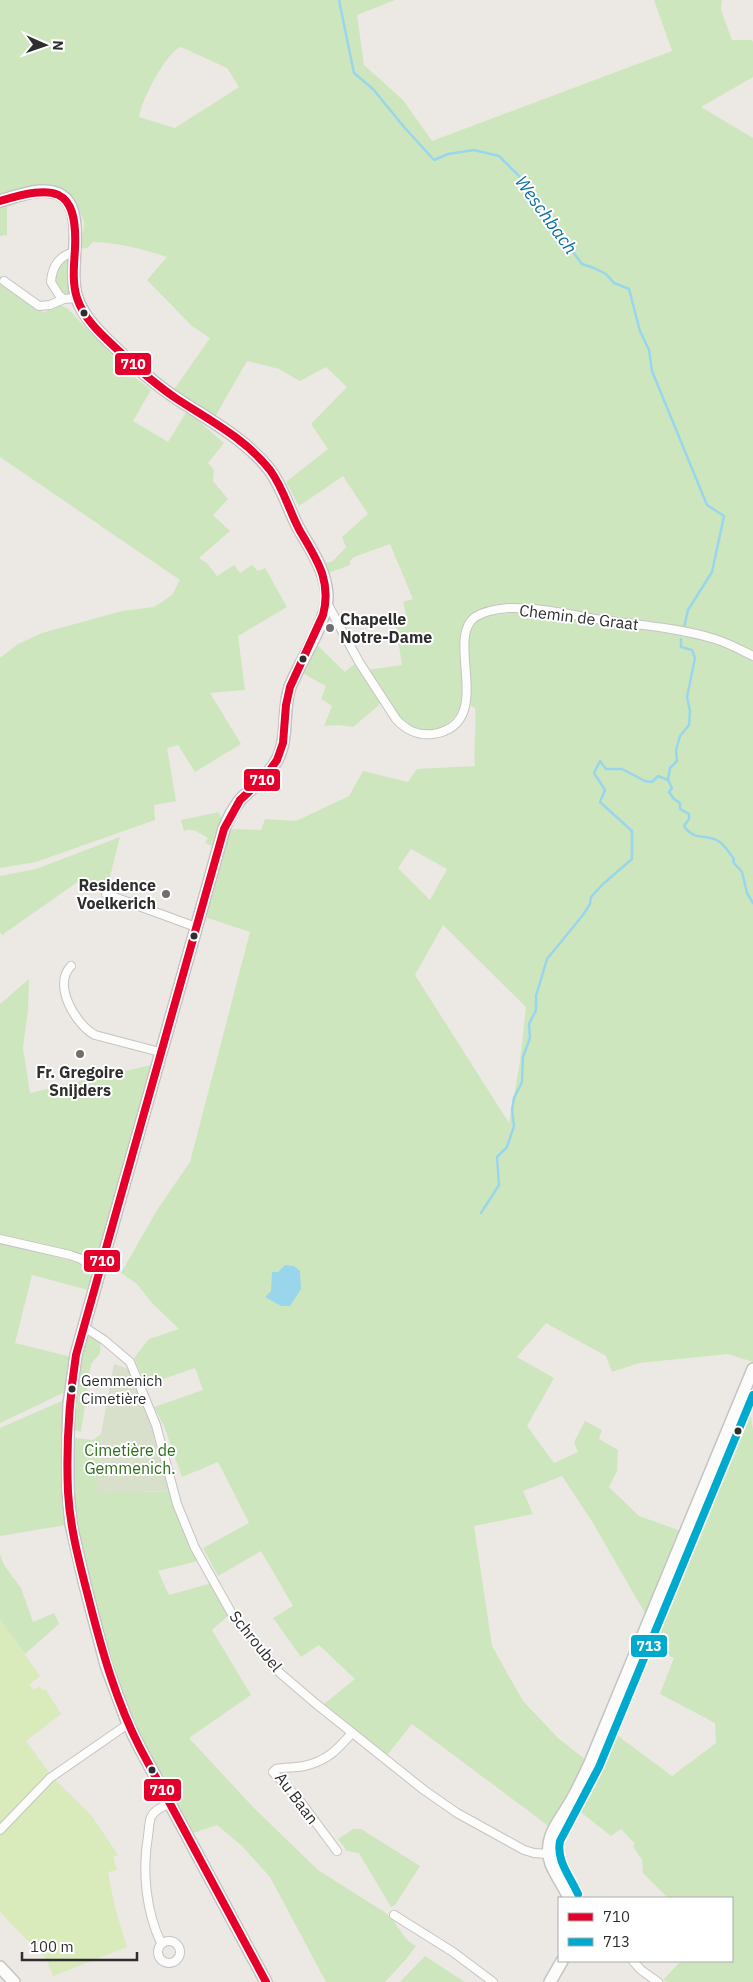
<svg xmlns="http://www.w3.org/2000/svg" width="753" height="1982" viewBox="0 0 753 1982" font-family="'IBM Plex Sans',sans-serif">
<rect width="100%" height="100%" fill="#ece8e4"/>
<g fill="#cee6be" fill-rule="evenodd">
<path d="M0,0H395L357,15L364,65L403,100L432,141L672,51L654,0H722L721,10L732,40H752L753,42V77L701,107L753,138V653L703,631L681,626L492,608L495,615L519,612L535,613L692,636L712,641L753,659V1362L728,1354L639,1363L612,1372L606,1356L546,1323L517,1357L554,1378L527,1426L554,1463L578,1452L574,1442L585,1421L602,1430L599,1439L618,1450L617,1471L609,1487L639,1516L681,1531L737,1399L750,1413L753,1429V1982H667L663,1980L681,1961H732V1898H668L643,1873L642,1860L633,1846L635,1844L621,1829L611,1836L568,1802L551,1828L412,1724L387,1755L324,1704L355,1679L319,1645L301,1657L273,1618L293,1606L261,1551L218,1576L203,1548L249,1523L218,1462L182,1477L164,1426L154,1407L203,1390L195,1368L146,1385L134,1358L149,1339L179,1329L153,1304L136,1283L121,1273L157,1210L190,1162L250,932L202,916L228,829L261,830L265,819L296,821L349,796L363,771L408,782L417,769L475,766C473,746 477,727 475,708L462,701C457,723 432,739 411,726C400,719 393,708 385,697L377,707L353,727L339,725L324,726L332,706L321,699L326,686L297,670L312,640L345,672L360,659L367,670L402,665L395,621L407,618L403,602L413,599L390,544L354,557L350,561V565L329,573L326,563L333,561L346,547L342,537L368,514L343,476L299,506L286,482L328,449L311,424L347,387L326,367L300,381L279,369L247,361L215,417L173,391L210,338L192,326L147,280L167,257C143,249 119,243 93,242L87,248L78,249C80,242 85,230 84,222C80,205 60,181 40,187C35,188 31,193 28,196V200L7,207V235L0,236ZM181,47L227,68L239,87L175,128L139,117C141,101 166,52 181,47ZM411,849L447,869L430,900L398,868ZM443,925L526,1007L520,1062L509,1123L415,975ZM562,1476L593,1523L646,1615L637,1641L674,1658L660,1694L715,1723L716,1743L672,1776L602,1724L586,1760L558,1738L523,1701L492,1646L474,1526L533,1514L523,1491Z"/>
<path d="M64,260H70L71,293L63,296C54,283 51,272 64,260Z"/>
<polygon points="0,276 5,279 2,284 39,310 44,312 61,305 68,309 126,370 151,390 133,421 168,442 187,411 224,443 208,463 214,470 213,481 228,499 213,515 230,531 199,558 207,563 217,576 234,565 240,573 252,565 258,571 265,568 287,607 238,636 245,690 210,693 241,744 195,772 178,745 167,748 176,801 154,805 155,820 36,862 0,868 0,658 18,644 42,633 122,611 154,607 172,595 180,580 0,457"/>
<path d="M219,812L222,821L212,846L205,843L208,838C200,834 193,827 184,831L181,820Z"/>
<polygon points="120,837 107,889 79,881 2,935 0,932 0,876 36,869"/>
<polygon points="29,979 28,1010 23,1048 30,1093 151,1065 97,1265 0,1236 0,1004"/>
<polygon points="0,1242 79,1263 86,1269 92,1278 88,1290 32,1275 15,1343 71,1357 65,1392 0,1423"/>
<path d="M86,1337H95L100,1342C102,1357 98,1354 91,1364L81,1432L73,1429V1415L80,1375L79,1361Z"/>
<polygon points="64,1400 66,1525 0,1536 0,1428"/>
<path d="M101,1434L98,1471L146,1492L170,1491L181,1526L198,1561L158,1571L169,1595L212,1583L229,1615L212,1630L251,1695L189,1738L253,1807L318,1870L386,1913C398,1923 403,1940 416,1946L407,1958L385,1982H326L270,1877L242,1846L217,1825L193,1833L166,1790L144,1745L119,1687L103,1639L74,1515L72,1441L76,1438L93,1440Z"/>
<polygon points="0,1554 4,1565 21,1588 33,1622 54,1613 59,1624 25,1654 0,1619"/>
<polygon points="353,1829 361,1829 420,1866 395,1905 391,1907 359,1853 347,1851 338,1839"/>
<polygon points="425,1956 465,1982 400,1982"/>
</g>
<path fill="#d8e0cc" d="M114,1364L131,1370C147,1410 161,1449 170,1491L97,1493L101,1434Z"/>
<g fill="#d9eabb">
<polygon points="0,1619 40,1676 29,1685 34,1690 40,1686 42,1690 46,1690 61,1714 26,1741 50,1774 0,1827"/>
<polygon points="53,1778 91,1815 118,1855 113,1857 117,1870 108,1872 115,1908 127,1947 53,1976 47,1960 0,1912 0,1835"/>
</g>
<polygon fill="#99d6ec" points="285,1265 294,1266 300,1271 301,1289 290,1306 281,1306 265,1297 271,1291 272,1272 278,1272"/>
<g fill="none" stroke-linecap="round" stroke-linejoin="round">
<g stroke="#99d6ec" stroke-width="2.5">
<polyline points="339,0 354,73 373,89 404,127 434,160 448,154 474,150 499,156 519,176 537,204 582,264 594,268 606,274 614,283 629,289 640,331 649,350 652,371 707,505 724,516 712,572 688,610 684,628"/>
<path d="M681,639V647L692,650L695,658L687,697L690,711L689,725L680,736L676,750L677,761L670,768L668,780L672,788L669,792L674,799L680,803V809L689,814V819L684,826C695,843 709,832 721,843C726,847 730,854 734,859L733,862L742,872L747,893L753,903"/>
<polyline points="481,1213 499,1185 497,1157 507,1147 514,1126 512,1110 514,1098 522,1082 523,1057 530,1038 529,1024 536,1010 536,996 547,959 583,915 590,904 591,897 603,884 632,859 632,831 600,802 605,790 594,773 600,761 606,769 622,769 645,781 652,782 658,776 668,780"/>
</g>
<g stroke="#c5c4c5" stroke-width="10">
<g id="street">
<path d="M74,252C59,256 52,267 51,282L59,295L64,299L77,298"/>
<polyline points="4,281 39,306 50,305 64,299"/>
<path d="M327,603L359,662L396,719C406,730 417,736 433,734C497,724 444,639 475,617C484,611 497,609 508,608C539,607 572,615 602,620C640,625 679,628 715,639C728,643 741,650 753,656"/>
<polyline points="106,894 196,927"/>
<path d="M71,966C52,985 76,1025 95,1035L160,1052"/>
<polyline points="0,1239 70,1255 81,1259 100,1271"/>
<polyline points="84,1327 104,1340 130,1362 156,1425 177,1504 195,1548 232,1614 280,1673 315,1703 424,1790 457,1813 524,1850 534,1853 549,1854"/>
<polyline points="0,1830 50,1778 128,1724"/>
<path d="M337,1851L297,1797L273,1772L276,1769C285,1767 294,1768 304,1766C327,1761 337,1750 352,1733"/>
<polyline points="394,1915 453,1952 493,1982"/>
<circle cx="169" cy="1952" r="11"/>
<path d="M161,1943C146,1911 142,1872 148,1836C149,1830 149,1822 151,1817C155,1809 163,1807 170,1803"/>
<polyline points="633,1961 641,1970 658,1982"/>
</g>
</g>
<g stroke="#c5c4c5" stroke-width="14">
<g id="secondary">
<path d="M0,201C13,197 27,192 40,191C94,188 68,259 75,290C78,310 95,328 109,342C130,362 152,382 176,398C209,420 244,438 269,469C283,487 288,509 299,529C311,550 325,569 327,594C329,619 300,661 290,687C282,710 289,738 277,760C268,777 252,787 240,800C233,809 228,819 224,829L76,1355L69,1404L68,1434V1492L71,1524L85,1585L106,1665L128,1724L140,1748L266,1982"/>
<path d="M569,1898C564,1887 556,1876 551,1864C542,1838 559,1822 571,1801C578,1789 584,1776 590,1763L753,1369"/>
<polyline points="0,1967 14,1982"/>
<polyline points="550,1982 562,1961"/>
</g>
</g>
<use href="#street" stroke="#fcfcfb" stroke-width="8"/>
<use href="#secondary" stroke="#fcfcfb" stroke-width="11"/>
<g stroke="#fff" stroke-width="11">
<path id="bus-1" d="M0,201C53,185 78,185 75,249C74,265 72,283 77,298C84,320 103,336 119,351C137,368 156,385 177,399C209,420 246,439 270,470C284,489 289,511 300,531C317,560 332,581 323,615L290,687L286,705L283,743L277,760L265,777L240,800L224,829L76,1355C69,1401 66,1446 68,1492C70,1529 80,1565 89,1600C102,1651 116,1701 140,1748L266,1982"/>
</g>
<g stroke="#fff" stroke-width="11">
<path id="bus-2" d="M578,1894C570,1876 556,1861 560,1841L599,1767L753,1395"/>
</g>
<use href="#bus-1" stroke="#e4002b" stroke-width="8"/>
<use href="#bus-2" stroke="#00a9ce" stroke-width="8"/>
</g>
<g fill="#2e2e2e" stroke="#fff" stroke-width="2">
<circle cx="84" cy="313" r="4.5"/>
<circle cx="303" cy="659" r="4.5"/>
<circle cx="194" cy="936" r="4.5"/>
<circle cx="72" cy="1389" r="4.5"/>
<circle cx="738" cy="1431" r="4.5"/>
<circle cx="152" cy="1770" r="4.5"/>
</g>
<g fill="#706f6e" stroke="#fff" stroke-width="2">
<circle cx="330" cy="628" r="5"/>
<circle cx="166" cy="894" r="5"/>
<circle cx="80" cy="1054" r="5"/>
</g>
<g text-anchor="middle" stroke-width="4" stroke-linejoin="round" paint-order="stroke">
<g font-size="15" fill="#2e2e2e" stroke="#fff" text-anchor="start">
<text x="81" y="1386">Gemmenich<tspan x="81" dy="18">Cimetière</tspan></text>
</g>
<g font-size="16" fill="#2e2e2e" stroke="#fff">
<text transform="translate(579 617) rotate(7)" y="6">Chemin de Graat</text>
<text transform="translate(256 1641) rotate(51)" y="6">Schroubel</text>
<text transform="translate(297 1798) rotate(53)" y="6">Au Baan</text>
</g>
<g font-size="16" font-weight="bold" fill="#2e2e2e" stroke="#fff" text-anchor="start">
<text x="340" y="625">Chapelle<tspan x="340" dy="18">Notre-Dame</tspan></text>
<text x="156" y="891" text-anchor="end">Residence<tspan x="156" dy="18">Voelkerich</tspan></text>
<text x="80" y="1078" text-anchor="middle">Fr. Gregoire<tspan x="80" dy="18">Snijders</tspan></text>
</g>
<g font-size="16" fill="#2c6e1b" stroke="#fff">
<text x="130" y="1456">Cimetière de<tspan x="130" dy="18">Gemmenich.</tspan></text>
</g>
<g font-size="18" font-style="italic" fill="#0d6fa3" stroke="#fff">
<text transform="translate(546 215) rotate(54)" y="6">Weschbach</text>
</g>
</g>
<g stroke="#fff" stroke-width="2">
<rect x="114" y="352" width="38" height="24" rx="5" fill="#e4002b"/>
<rect x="243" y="768" width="38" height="24" rx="5" fill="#e4002b"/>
<rect x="83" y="1249" width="38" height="24" rx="5" fill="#e4002b"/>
<rect x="630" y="1634" width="38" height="24" rx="5" fill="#00a9ce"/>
<rect x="143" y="1778" width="39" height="24" rx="5" fill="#e4002b"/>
</g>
<g font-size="14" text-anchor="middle" font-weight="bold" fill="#fff">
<text x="133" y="369">710</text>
<text x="262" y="785">710</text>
<text x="102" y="1266">710</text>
<text x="649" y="1651">713</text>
<text x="162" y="1795">710</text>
</g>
<rect x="558" y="1897" width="175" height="65" fill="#ffffff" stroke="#ababab"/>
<rect x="568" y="1913" width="25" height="8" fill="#e4002b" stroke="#ababab"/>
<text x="603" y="1922" font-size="15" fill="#2e2e2e">710</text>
<rect x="568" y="1938" width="25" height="8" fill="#00a9ce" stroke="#ababab"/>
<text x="603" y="1947" font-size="15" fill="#2e2e2e">713</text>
<g transform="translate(45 45) rotate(92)" stroke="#ffffff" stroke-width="4" paint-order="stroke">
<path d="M0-4L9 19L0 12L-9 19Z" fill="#2e2e2e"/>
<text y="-8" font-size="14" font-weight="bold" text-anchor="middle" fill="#2e2e2e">N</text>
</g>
<path d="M22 1952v8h115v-8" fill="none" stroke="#2e2e2e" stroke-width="2.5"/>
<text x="30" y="1952" font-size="15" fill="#2e2e2e" stroke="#ffffff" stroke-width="4" paint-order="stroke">100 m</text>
</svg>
